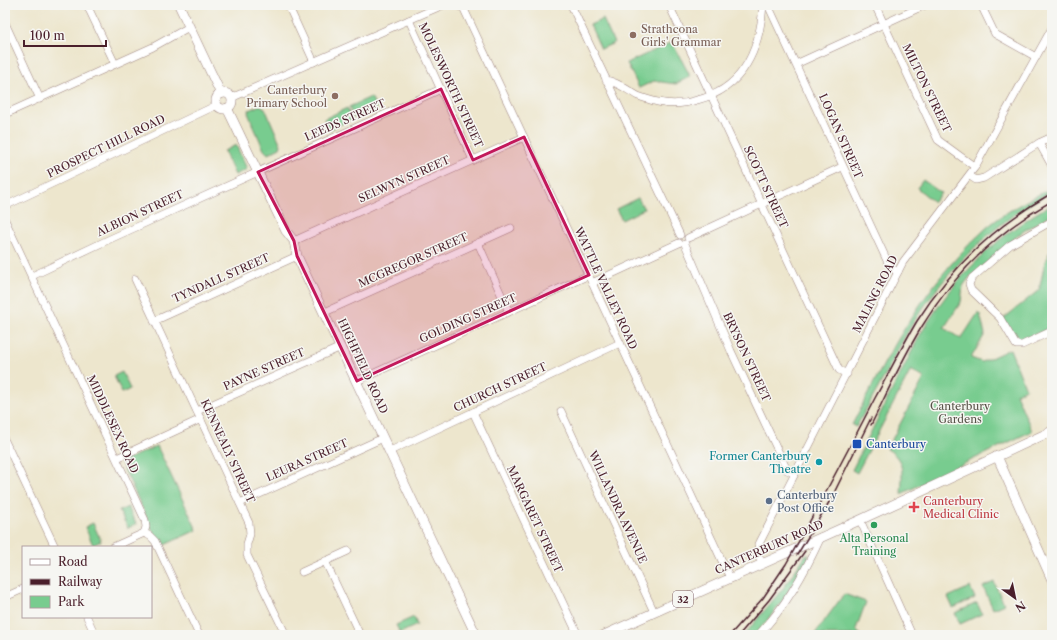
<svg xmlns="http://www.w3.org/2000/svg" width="1057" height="640" viewBox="0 0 1057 640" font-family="'Libre Caslon Text',serif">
<rect width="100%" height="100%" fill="#f6f6f2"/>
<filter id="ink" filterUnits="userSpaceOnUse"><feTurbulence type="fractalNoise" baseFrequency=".025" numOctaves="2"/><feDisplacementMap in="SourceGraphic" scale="8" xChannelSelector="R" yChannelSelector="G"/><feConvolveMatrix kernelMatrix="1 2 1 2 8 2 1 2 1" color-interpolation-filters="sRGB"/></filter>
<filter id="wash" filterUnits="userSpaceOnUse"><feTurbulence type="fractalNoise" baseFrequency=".012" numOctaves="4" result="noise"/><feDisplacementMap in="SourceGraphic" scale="16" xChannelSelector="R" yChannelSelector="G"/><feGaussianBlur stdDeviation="0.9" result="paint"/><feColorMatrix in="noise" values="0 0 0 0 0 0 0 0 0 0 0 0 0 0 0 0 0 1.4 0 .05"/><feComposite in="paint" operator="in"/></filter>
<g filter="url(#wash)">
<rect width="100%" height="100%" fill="#ede6cd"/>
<g fill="#78cc8f" stroke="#61765d">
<polygon points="603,19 614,43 601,49 590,25"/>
<polygon points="670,43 673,44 689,74 689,77 676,84 654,81 639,88 627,63"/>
<polygon points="371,97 377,108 354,118 349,107"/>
<polygon points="260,105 265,108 281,145 280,148 268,154 264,150 248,113 249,110"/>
<polygon points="347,108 352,119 329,130 324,119"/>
<polygon points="236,145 247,169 235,175 224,151"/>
<polygon points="923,180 941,193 934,202 917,188"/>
<path d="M1052,188V191C995,222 948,268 913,323C902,341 892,361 883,379C874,396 865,411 856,427L852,425C887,356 923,287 980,234C1000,214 1027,200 1052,188Z"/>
<polygon points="638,198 644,209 622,220 616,209"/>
<path d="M1052,204V214L1022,232L969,278L963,286L961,302L944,328L961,339L978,313L980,314L985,334L971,358L982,362L1010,349L1026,389L1016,394L1032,431L901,494C902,475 906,460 887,449L924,378L911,370L857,473L852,470C869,436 886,401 904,367C912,351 919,335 930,319C960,272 1003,231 1052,204Z"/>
<path d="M1052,247C1052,255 1050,278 1052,283V327L1017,342L1003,319L1039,290L1045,262Z"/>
<polygon points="122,372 130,389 122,393 114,376"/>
<polygon points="157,446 197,530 160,547 121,462"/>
<polygon points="128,507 136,524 128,528 119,511"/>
<polygon points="93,523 101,541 93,545 85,527"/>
<polygon points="808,554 809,557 782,602 755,635 744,635 784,587 805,556 804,556"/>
<polygon points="994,582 1004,604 993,609 983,587"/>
<polygon points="970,587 975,598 953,608 948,597"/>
<polygon points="844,594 866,602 856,629 860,635 814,635"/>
<polygon points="977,603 982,614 960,624 955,613"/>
<polygon points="414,617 417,625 400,633 396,625"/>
</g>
</g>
<g filter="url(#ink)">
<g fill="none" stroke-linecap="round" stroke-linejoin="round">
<g stroke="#9c827c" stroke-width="8">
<g id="minor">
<polyline points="87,5 115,64"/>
<polyline points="288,5 314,62"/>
<polyline points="455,5 461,7 465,5"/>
<polyline points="571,5 680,235"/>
<polyline points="669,5 839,370 847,374"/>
<polyline points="768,5 890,267 898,272"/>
<polyline points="875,5 938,140 975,167"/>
<polyline points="981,5 995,34 1036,57"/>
<polyline points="463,7 730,578"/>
<polyline points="409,20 473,160"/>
<polyline points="5,23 40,99"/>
<polyline points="796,64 925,5"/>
<path d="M606,80C618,82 627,90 638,96C644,98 652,101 658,102C671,105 685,104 697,100C744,89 760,48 763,5"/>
<polyline points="231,98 443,5"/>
<polyline points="5,114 153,47 189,27"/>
<polyline points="1039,143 1052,166"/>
<polyline points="970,176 976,180 984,178 1039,143 1052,137"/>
<polyline points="5,206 217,105"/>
<polyline points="5,220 145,520 146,527 144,533"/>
<polyline points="1052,221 1010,245 972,278 969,284 971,290 1000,318 1016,345 1022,345 1052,331"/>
<polyline points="688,238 842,167"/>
<polyline points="294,241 524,137"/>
<polyline points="478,243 509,312"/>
<polyline points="685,244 731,351 787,470 795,474"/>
<polyline points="32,276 110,239 441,89"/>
<polyline points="135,279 249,523 250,534 247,544 247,555 286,635"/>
<polyline points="592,283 679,243"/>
<polyline points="325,312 511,228"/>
<polyline points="154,321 297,256"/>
<polyline points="357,381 589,275"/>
<polyline points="197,411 341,347"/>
<polyline points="561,411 654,612"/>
<polyline points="473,412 578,635"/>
<polyline points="5,441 55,547"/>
<polyline points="390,451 620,343"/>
<polyline points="117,458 201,419"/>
<polyline points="240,503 383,438"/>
<polyline points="860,520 912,635"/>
<polyline points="144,533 150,536 155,541 199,635"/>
<polyline points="113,547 144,533"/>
<polyline points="325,561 360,635"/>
<polyline points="762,563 757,552 759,544 903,262 975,167 1052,28"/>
<polyline points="302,572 348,551"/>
<polyline points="5,597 23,589"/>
<polyline points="87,617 95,635"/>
<path d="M758,635C786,607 805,572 821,537"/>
</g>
</g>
<g stroke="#9c827c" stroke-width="10">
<g id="major">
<polyline points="179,5 221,94"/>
<circle cx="224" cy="101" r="8"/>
<polyline points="227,108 286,231 294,241 297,256 476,635"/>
<polyline points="997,456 1052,580"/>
<polyline points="604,635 860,520 1052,431"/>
</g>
</g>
<use href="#minor" stroke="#fff" stroke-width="7"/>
<use href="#major" stroke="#fff" stroke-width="9"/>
<g stroke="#4a1f2b" stroke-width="1.5">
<path d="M871,425C887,393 902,359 921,328C953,275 998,231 1052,201"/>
<polyline points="797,555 831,499 871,418"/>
<path d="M730,635L763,598L786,564C817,510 846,454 875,398C889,373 902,346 917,321C951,268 997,224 1052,193"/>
<polyline points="739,635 769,600 805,551"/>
</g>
</g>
</g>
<path fill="#c2185b" fill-opacity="0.2" stroke="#c2185b" stroke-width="3" stroke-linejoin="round" d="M441,89L473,160L524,137L589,275L357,381L297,256L294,241L258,172Z"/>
<g fill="#8d6e63" stroke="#f6f6f2" stroke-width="1.5">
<circle cx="633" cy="35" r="4"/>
<circle cx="335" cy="96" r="4"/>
</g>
<rect fill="#1a4fb4" stroke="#f6f6f2" stroke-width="1.5" x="852" y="439" width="10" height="10" rx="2"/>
<circle fill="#0f9aa8" stroke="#f6f6f2" stroke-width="1.5" cx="819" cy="462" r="4"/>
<circle fill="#5c6f8a" stroke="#f6f6f2" stroke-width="1.5" cx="769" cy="501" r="4"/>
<path fill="#e0444e" stroke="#f6f6f2" stroke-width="1.5" d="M912 501h4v4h4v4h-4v4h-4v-4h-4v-4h4z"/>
<circle fill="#2e9e5b" stroke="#f6f6f2" stroke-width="1.5" cx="874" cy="525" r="4"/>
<g text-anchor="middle" stroke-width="3" stroke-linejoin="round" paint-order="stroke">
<rect fill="#f6f6f2" stroke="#7e6067" stroke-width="1" x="673" y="591" width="20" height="16" rx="3"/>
<g font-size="10" font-weight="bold" fill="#4a1f2b">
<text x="683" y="603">32</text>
</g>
<g font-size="11" fill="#785e54" stroke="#f6f6f2" text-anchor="start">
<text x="641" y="33">Strathcona<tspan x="641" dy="13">Girls' Grammar</tspan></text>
<text x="327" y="94" text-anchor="end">Canterbury<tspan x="327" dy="13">Primary School</tspan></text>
</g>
<g font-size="11" fill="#4a1f2b" stroke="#f6f6f2">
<text transform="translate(451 85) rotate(65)" y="4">MOLESWORTH STREET</text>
<text transform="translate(927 88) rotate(64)" y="4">MILTON STREET</text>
<text transform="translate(345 120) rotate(-24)" y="4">LEEDS STREET</text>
<text transform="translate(841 136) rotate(66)" y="4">LOGAN STREET</text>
<text transform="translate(106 146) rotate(-26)" y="4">PROSPECT HILL ROAD</text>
<text transform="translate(404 179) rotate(-24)" y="4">SELWYN STREET</text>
<text transform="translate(766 187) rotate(65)" y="4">SCOTT STREET</text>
<text transform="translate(140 213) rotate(-25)" y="4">ALBION STREET</text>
<text transform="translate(413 260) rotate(-24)" y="4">MCGREGOR STREET</text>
<text transform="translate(221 278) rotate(-24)" y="4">TYNDALL STREET</text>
<text transform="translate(606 288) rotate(65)" y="4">WATTLE VALLEY ROAD</text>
<text transform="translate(875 294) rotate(-63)" y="4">MALING ROAD</text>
<text transform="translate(468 318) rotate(-24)" y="4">GOLDING STREET</text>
<text transform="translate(747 357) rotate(65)" y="4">BRYSON STREET</text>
<text transform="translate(363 366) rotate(65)" y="4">HIGHFIELD ROAD</text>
<text transform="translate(264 369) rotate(-24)" y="4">PAYNE STREET</text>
<text transform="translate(500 387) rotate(-25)" y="4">CHURCH STREET</text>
<text transform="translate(113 424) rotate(65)" y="4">MIDDLESEX ROAD</text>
<text transform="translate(228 451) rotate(65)" y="4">KENNEALY STREET</text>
<text transform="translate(307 460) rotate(-24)" y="4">LEURA STREET</text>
<text transform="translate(618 507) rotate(65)" y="4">WILLANDRA AVENUE</text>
<text transform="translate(535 519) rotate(65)" y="4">MARGARET STREET</text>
<text transform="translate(769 547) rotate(-24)" y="4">CANTERBURY ROAD</text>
</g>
<g font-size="11" fill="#585349" stroke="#f6f6f2">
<text x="960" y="410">Canterbury<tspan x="960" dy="13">Gardens</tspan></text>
</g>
<g font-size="11" fill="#164399" stroke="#f6f6f2" text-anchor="start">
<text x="866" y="448">Canterbury</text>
</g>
<g font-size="11" fill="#0d838f" stroke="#f6f6f2" text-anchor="end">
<text x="811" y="460">Former Canterbury<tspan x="811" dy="13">Theatre</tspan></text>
</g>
<g font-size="11" fill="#4e5e75" stroke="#f6f6f2" text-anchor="start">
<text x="777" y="499">Canterbury<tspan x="777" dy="13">Post Office</tspan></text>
</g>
<g font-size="11" fill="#be3a42" stroke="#f6f6f2" text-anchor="start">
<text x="923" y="505">Canterbury<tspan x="923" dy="13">Medical Clinic</tspan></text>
</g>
<g font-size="11" fill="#27864d" stroke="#f6f6f2">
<text x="874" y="542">Alta Personal<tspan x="874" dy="13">Training</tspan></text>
</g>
</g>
<rect width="1057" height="640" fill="none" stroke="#f6f6f2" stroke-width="20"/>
<rect x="22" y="546" width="130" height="72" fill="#f6f6f2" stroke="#b1a0a2"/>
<rect x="30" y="559" width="20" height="6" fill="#ffffff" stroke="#b1a0a2"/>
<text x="58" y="566" font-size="12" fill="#4a1f2b">Road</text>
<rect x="30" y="579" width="20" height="6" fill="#4a1f2b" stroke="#b1a0a2"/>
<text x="58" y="586" font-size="12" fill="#4a1f2b">Railway</text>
<rect x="30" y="596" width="20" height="12" fill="#78cc8f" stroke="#b1a0a2"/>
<text x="58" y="606" font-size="12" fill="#4a1f2b">Park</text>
<g transform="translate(1015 598) rotate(147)" stroke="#f6f6f2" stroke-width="3" paint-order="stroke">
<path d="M0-3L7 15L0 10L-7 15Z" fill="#4a1f2b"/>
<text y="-6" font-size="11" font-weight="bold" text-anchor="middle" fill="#4a1f2b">N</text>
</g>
<path d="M24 40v6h82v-6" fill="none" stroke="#4a1f2b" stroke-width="2"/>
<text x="30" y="40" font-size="12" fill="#4a1f2b" stroke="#f6f6f2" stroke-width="3" paint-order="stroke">100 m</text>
</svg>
